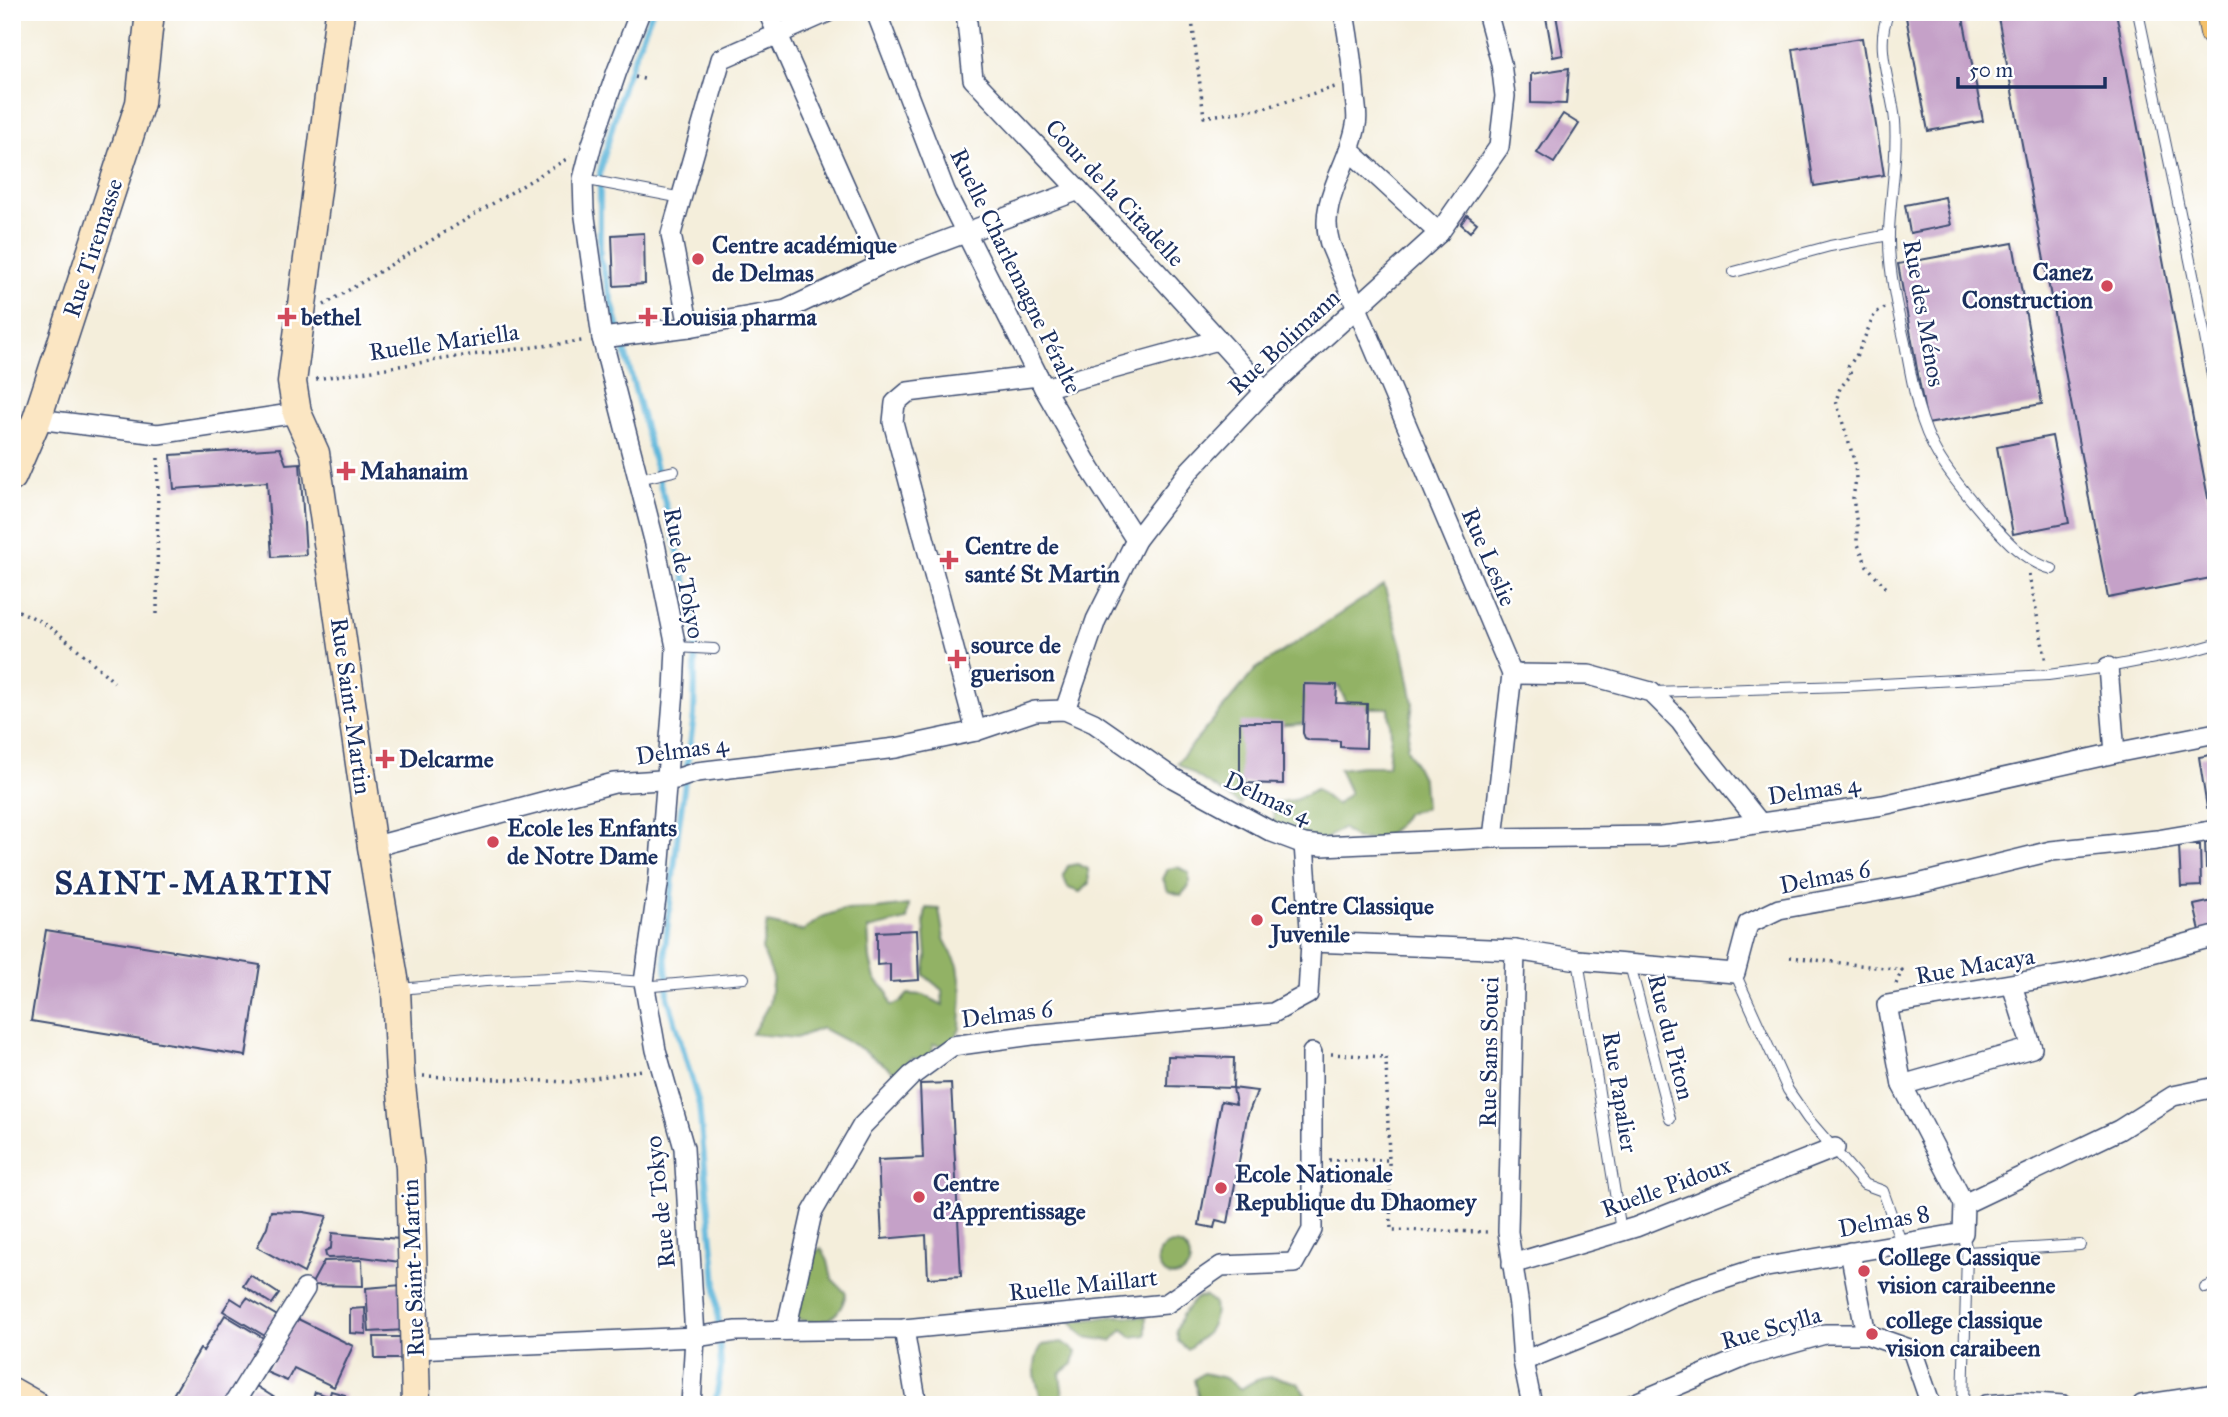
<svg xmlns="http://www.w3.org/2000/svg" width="2228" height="1417" viewBox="0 0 2228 1417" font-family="'IM FELL Great Primer',serif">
<rect width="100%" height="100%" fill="#fff"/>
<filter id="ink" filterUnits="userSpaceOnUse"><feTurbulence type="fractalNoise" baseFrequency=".0143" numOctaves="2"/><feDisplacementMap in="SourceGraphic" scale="14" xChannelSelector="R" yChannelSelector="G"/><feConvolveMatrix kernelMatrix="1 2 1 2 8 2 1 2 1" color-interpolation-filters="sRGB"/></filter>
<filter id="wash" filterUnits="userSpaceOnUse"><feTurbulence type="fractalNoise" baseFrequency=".00686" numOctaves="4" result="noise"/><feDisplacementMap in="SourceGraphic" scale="28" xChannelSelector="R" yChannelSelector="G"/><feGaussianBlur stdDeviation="1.57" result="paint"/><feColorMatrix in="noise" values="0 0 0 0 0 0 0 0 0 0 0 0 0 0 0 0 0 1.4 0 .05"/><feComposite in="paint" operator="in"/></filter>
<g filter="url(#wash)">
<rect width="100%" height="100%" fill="#f4eedb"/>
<g fill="#92b265" stroke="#567062" stroke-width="2">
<polygon points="1384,585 1403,650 1413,703 1407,748 1423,780 1425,808 1406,813 1397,826 1381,840 1356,839 1342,828 1320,843 1275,828 1272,803 1295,800 1316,789 1336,805 1350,793 1339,769 1362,766 1388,766 1391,734 1389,708 1349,708 1339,687 1322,688 1315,723 1246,728 1241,805 1177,763 1256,669"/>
<polygon points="1077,864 1088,869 1089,883 1080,892 1068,888 1063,875 1068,866"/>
<polygon points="1178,867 1189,873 1189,886 1181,895 1168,891 1163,879 1168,869"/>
<polygon points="909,905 907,920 868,929 870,959 875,979 887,991 891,1006 901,1002 908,994 924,995 943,1005 942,990 924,975 927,957 924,922 926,908 939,909 944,939 958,965 962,993 960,1029 951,1046 933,1044 931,1060 911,1058 896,1073 860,1048 822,1028 796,1038 752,1034 769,1004 773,977 762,949 767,923 803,931 822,917 842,910 876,909"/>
<circle cx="1174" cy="1260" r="16"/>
<path d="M821,1248L828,1261L832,1279L846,1293C840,1321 820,1327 794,1318L808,1258Z"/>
<path d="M1206,1296L1214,1303C1218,1326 1205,1337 1187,1349L1178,1341L1176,1331L1182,1315L1195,1299Z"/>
<polygon points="1115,1316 1146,1317 1146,1335 1132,1337 1123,1329 1112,1341 1084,1337 1071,1322"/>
<path d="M1062,1342L1076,1352L1073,1364L1060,1374L1064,1404L1044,1405C1036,1384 1029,1365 1042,1345Z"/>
<path d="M1203,1373L1225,1378L1241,1389C1263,1373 1273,1376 1298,1383L1306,1396L1298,1405H1210L1198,1396L1194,1380Z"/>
</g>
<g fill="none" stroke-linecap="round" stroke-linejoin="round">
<polyline stroke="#5db6da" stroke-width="6" points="652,12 624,83 600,172 600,257 696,620 694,716 678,832 665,949 668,997 699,1105 715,1272 721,1368 715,1405"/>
</g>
<g id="blocks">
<g fill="#c5a1c8">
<polygon points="1905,12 1962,12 1983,121 1928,131"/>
<polygon points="1997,12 2116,12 2216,540 2216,577 2108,598"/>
<polygon points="1556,15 1563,55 1553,57 1546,17"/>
<polygon points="1862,38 1884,175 1814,186 1793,49"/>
<polygon points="1569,68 1566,104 1531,103 1531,74"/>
<polygon points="1563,114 1579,124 1554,163 1537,153"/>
<polygon points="1945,197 1951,225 1910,233 1905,205"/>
<polygon points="1467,215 1477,223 1470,232 1461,224"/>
<polygon points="644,233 645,284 614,286 612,235"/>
<polygon points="2013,243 2042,404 1927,424 1898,264"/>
<polygon points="2052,436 2069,523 2013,534 1997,447"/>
<polygon points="280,448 286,464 300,463 306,555 272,557 267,482 174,489 171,455"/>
<polygon points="1304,684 1337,685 1336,703 1367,704 1366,748 1340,747 1340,741 1310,740 1305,738 1303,733"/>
<polygon points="1240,722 1283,722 1283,784 1240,783"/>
<polygon points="2216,754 2216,807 2207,808 2199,757"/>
<polygon points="2205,842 2216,842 2216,868 2206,868"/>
<polygon points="2179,845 2200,845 2201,886 2181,887"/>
<polygon points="2213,901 2216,912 2216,932 2201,935 2194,905"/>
<polygon points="46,930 260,965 246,1056 31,1021"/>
<polygon points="917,930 919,980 890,982 890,964 877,965 877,932"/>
<polygon points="1168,1056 1234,1058 1233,1088 1257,1091 1247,1117 1228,1223 1216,1220 1214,1228 1199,1225 1221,1101 1236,1104 1233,1088 1167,1086"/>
<polygon points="951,1083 961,1276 928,1278 926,1235 882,1239 878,1160 923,1158 920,1084"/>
<polygon points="271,1211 304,1212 327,1216 304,1273 257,1247 267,1227"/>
<polygon points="332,1233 399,1239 400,1262 363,1257 328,1258 326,1256 325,1251 331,1248"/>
<polygon points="362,1260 363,1286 311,1285 324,1261"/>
<polygon points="250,1275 279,1294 272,1304 243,1286"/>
<polygon points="402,1285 406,1330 369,1332 366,1288"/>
<polygon points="231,1298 242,1305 247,1298 279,1317 265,1336 223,1311"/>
<polygon points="365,1308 366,1334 350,1333 350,1309"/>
<polygon points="225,1315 265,1339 227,1405 167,1405 200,1349 203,1351"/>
<polygon points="296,1318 353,1346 334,1387 294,1368 287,1381 266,1372"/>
<polygon points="374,1337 407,1337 407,1359 375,1359"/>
<polygon points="253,1384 286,1405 238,1405"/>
<polygon points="331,1391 345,1395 343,1405 327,1405"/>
<polygon points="315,1392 328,1396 326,1405 311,1405"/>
</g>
</g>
</g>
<g filter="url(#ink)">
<use href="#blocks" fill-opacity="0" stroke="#3c4c71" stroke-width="2"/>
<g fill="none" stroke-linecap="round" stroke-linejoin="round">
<g stroke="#3c4c71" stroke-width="12">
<g id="lane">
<path d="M1889,12C1873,46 1892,86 1895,121C1898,159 1890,196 1889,233C1888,268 1897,309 1905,343C1912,381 1918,422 1938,455C1951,477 1967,495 1983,514C2003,537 2023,561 2052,569"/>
<polyline points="2138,12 2196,289 2216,396"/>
<polyline points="583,179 682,198"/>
<polyline points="1734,272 1830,246 1889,235"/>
<polyline points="639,479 674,471"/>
<polyline points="676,647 714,649"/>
<polyline points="1653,692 1846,686 2048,675 2108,667 2191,651 2216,644"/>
<polyline points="1578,960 1621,1231"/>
<polyline points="1630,965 1670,1119"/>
<polyline points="1735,973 1788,1090 1808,1119 1864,1184 1883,1191 1901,1242"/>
<polyline points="400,989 486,981 574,977 644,982 653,986 744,978"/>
<polyline points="1967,1252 2080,1245"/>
<polyline points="2205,1288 2216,1283"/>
<polyline points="1963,1405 1967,1252 1963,1233"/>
</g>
</g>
<g stroke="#3c4c71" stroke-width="22">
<g id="street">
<polyline points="640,12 617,71 592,144 583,179 584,210 602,338 655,544 676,647 674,690 658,885 644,982 656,1050 684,1148 695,1337 691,1405"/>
<polyline points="768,12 880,265"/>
<polyline points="876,12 945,191 1044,388 1091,470 1136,540"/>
<polyline points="966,12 973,79 1154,269 1265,391"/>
<path d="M1344,12C1349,41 1353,69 1355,98C1356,107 1358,117 1356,125C1349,167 1317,200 1330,244L1512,674L1493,838"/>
<polyline points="1349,150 1439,233"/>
<polyline points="689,327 671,234 721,59 828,12"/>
<polyline points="602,338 689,327 786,310 880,265 1079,190"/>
<polyline points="1044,388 1218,340"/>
<polyline points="37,419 158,434 297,413"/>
<polyline points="2108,667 2115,753"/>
<polyline points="1512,674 1589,675 1651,692 1680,721 1702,751 1759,822"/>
<polyline points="1065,710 1096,620 1136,540 1189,471 1265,391 1439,233 1499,147 1505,96 1501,63 1487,12"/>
<polyline points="976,731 893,422 895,403 908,392 1038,376"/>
<polyline points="1304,844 1311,942"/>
<polyline points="372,847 614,783 676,779 697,772 896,748 976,731 1035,711 1065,710 1094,723 1173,778 1272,832 1304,844 1322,846 1493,838 1661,836 1714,830 1883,805 2115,753 2216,733"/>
<polyline points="1515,950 1508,1232 1519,1306 1523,1361 1532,1405"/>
<polyline points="1902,1085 2032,1048 2012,985"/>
<polyline points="1964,1204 1902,1085 1887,1005 2075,973 2216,936"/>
<polyline points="1850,1252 1866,1334"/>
<polyline points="1512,1264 1636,1227 1835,1148"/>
<polyline points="904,1329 917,1405"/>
<polyline points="786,1330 812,1213 862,1126 911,1076 952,1046 1032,1035 1273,1013 1308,994 1311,942 1515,950 1578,960 1735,973 1748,924 1779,909 1918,884 2051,851 2157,840 2216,830"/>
<polyline points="415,1349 695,1337 736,1331 904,1329 1166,1304 1221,1266 1294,1263 1312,1230 1312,1053"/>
<polyline points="1523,1361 1627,1319 1672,1296 1755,1269 1963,1233 1964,1204 2119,1130 2173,1096 2216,1087"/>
<polyline points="233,1405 305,1289"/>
<polyline points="1631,1405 1747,1356 1825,1334 1866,1334 1912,1350 1931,1405"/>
<polyline points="1986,1405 2021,1402 2063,1405"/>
<polyline points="2142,1405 2216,1394"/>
</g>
</g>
<g stroke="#3c4c71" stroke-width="31">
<g id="secondary">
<polyline points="340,12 292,382 297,413 315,453 372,847 396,990 400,1075 410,1168 416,1405"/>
<polyline points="12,477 37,419 140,103 150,12"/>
<polyline points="12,1392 35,1405"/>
</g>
</g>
<g stroke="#3c4c71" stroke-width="34">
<polyline id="primary" points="2212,12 2216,32"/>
</g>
<g stroke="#3c4c71" stroke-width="3.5" stroke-dasharray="2 5" stroke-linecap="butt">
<polyline points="1191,12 1204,117 1264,108 1335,87"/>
<polyline points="635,77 644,79"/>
<polyline points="324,305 570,157"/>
<polyline points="1885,308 1875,313 1858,353 1848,367 1851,375 1840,388 1836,401 1855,463 1856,479 1853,498 1857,525 1857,542 1867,566 1888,590"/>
<polyline points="316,379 463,356 582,341"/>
<polyline points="2029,574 2046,662"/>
<path d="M12,609C50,620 85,656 114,682"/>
<polyline points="157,614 158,454"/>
<polyline points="1790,957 1902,970 1896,984"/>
<polyline points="1331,1054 1386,1057 1391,1230 1489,1232"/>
<polyline points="423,1076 571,1082 642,1070"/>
<polyline points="1329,1160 1389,1160"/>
</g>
<use href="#lane" stroke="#fff" stroke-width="10"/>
<use href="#street" stroke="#fff" stroke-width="19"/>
<use href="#secondary" stroke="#fbe6c3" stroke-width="28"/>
<use href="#primary" stroke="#f4c16a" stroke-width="32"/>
</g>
</g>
<g fill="#d1495b" stroke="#fff" stroke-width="2.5">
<circle cx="698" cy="259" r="7"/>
<circle cx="2107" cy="286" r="7"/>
<path d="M283.5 306.5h7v7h7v7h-7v7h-7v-7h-7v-7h7z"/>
<path d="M644.5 306.5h7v7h7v7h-7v7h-7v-7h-7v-7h7z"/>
<path d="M342.5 460.5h7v7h7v7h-7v7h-7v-7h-7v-7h7z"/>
<path d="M945.5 549.5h7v7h7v7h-7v7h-7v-7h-7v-7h7z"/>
<path d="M953.5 648.5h7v7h7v7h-7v7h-7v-7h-7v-7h7z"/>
<path d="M381.5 748.5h7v7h7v7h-7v7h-7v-7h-7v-7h7z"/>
<circle cx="493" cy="842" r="7"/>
<circle cx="1257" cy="920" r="7"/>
<circle cx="1221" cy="1188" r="7"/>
<circle cx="919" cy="1197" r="7"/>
<circle cx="1864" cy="1271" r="7"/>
<circle cx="1872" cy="1334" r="7"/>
</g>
<g text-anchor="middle" stroke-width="5" stroke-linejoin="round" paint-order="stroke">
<g font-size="24" fill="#1b2f5e" stroke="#fff">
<text transform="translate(1115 193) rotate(47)" y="8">Cour de la Citadelle</text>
<text transform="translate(93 248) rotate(-72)" y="8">Rue Tiremasse</text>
<text transform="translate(1016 271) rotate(64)" y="8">Ruelle Charlemagne Péralte</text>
<text transform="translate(1924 313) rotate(80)" y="8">Rue des Ménos</text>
<text transform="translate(444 342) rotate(-8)" y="8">Ruelle Mariella</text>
<text transform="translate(1284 342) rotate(-43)" y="8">Rue Bolimann</text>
<text transform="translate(1489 557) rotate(67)" y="8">Rue Leslie</text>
<text transform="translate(684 573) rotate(79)" y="8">Rue de Tokyo</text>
<text transform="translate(351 706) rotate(82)" y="8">Rue Saint-Martin</text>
<text transform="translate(682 750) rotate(-8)" y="8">Delmas 4</text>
<text transform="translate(1814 790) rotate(-8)" y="8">Delmas 4</text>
<text transform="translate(1268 798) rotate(25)" y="8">Delmas 4</text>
<text transform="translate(1825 877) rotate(-11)" y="8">Delmas 6</text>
<text transform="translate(1975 966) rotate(-10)" y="8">Rue Macaya</text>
<text transform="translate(1007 1014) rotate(-7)" y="8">Delmas 6</text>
<text transform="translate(1671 1037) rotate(76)" y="8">Rue du Piton</text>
<text transform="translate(1489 1052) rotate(-89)" y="8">Rue Sans Souci</text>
<text transform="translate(1620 1092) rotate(81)" y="8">Rue Papalier</text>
<text transform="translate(1666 1187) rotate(-20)" y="8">Ruelle Pidoux</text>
<text transform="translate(660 1202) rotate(-96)" y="8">Rue de Tokyo</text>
<text transform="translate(1884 1221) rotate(-10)" y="8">Delmas 8</text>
<text transform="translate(413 1268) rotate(-92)" y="8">Rue Saint-Martin</text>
<text transform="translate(1083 1285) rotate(-6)" y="8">Ruelle Maillart</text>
<text transform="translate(1771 1328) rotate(-16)" y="8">Rue Scylla</text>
</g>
<g font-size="24" font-weight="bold" fill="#1b2f5e" stroke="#fff" text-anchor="start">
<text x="712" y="253">Centre académique<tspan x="712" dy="28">de Delmas</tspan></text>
<text x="2093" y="280" text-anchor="end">Canez<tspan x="2093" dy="28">Construction</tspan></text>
<text x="301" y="325">bethel</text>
<text x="662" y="325">Louisia pharma</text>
<text x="360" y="479">Mahanaim</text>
<text x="965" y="554">Centre de<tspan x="965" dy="28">santé St Martin</tspan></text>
<text x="971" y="653">source de<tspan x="971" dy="28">guerison</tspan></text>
<text x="399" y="767">Delcarme</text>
<text x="507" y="836">Ecole les Enfants<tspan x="507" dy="28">de Notre Dame</tspan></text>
<text x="1271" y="914">Centre Classique<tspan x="1271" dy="28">Juvenile</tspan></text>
<text x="1235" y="1182">Ecole Nationale<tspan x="1235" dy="28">Republique du Dhaomey</tspan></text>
<text x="933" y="1191">Centre<tspan x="933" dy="28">d'Apprentissage</tspan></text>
<text x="1878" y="1265">College Cassique<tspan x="1878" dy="28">vision caraibeenne</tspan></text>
<text x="1886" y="1328">college classique<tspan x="1886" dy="28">vision caraibeen</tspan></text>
</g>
<g font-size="32" font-weight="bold" letter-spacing="2" fill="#1b2f5e" stroke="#fff">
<text x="194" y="894">SAINT-MARTIN</text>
</g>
</g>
<rect width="2228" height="1417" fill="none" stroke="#fff" stroke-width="42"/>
<path d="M1958 77v10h147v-10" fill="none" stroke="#1b2f5e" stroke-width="3.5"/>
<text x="1969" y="77" font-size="21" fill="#1b2f5e" stroke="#ffffff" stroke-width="5" paint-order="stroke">50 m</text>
</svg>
